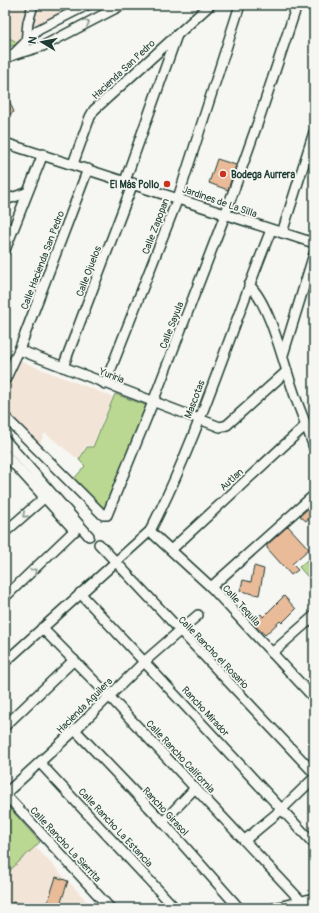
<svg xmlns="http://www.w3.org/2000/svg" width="319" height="913" viewBox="0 0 319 913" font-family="Pangolin,sans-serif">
<rect width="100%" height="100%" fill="#f6f6f2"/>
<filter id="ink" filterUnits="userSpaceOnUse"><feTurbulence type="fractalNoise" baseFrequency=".025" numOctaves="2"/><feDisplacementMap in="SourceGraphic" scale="8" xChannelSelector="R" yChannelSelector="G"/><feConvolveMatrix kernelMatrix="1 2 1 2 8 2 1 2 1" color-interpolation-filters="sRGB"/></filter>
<g filter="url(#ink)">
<g fill="#f2e4d7">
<polygon points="5,5 89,5 5,50"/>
<polygon points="15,359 113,397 92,446 86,445 79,460 45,433 39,445 5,410 5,384"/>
<polygon points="33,844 93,908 5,908 5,870"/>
</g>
<g fill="#bad891" stroke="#6c8a62">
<polygon points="5,36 19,43 5,49"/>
<polygon points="115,394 148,406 104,512 73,480 85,466 79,460 87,447 93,447"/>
<polygon points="314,554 314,584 299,567"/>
<polygon points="5,803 40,842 5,875"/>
</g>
<g fill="#e9bb99" stroke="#1f3d34">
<polygon points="5,91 14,112 5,117"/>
<polygon points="217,159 236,165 228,190 209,183"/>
<polygon points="314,503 314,513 306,521 300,516"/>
<polygon points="288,526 309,549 292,564 298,570 291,575 267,548 267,545"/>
<polygon points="254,566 264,569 259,595 240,591 243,580 251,582"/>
<polygon points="284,596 296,609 282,623 280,621 265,635 252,623 261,614 263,617"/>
<polygon points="56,877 68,881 59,908 46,908"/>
<polygon points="13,902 30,906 29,908 11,908"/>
</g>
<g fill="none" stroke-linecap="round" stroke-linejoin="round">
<g stroke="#1f3d34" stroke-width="12">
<g id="minor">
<polyline points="26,43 28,22 33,5"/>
<polyline points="13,55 38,30 87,5"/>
<polyline points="5,59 13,55 43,46 122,5"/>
<polyline points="5,143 314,243"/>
<polyline points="73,164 90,117 94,110 210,5"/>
<polyline points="125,181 177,35"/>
<polyline points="5,200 26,193"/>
<polyline points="282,233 314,132"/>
<polyline points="5,250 43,154"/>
<path d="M249,285C270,304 283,362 293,390C299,409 308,428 314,448"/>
<polyline points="19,350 220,427 227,425 287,371"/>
<polyline points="283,355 314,254"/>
<polyline points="63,367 133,183"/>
<polyline points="5,380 19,350 88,169"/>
<polyline points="105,384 178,198 240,5"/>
<polyline points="5,417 103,515 107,515 153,402 225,215 258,122 297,5"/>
<polyline points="5,440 89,536"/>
<polyline points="5,454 75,531"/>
<polyline points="150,531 211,587 314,698"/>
<polyline points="5,532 44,498"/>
<polyline points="99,544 314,773"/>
<polyline points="172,549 305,426"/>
<polyline points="211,587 314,495"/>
<polyline points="80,593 314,844"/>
<polyline points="5,597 79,526"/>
<polyline points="42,628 108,695 301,901"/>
<polyline points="272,653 314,616"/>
<path d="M5,662L150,531C199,436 231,329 271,230"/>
<polyline points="5,726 74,660"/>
<polyline points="75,730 163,822 239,908"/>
<polyline points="40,763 175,908"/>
<polyline points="5,794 75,730 145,661 198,615"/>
<polyline points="5,794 110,908"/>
<polyline points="163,822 195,788"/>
<polyline points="245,840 281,810 314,778"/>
<polyline points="274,908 314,898"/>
</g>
</g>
<use href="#minor" stroke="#f6f6f2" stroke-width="9"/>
</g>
<defs><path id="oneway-chevron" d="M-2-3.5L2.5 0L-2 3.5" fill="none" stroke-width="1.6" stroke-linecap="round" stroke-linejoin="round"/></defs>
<g stroke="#8a9a93">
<use href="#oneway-chevron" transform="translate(87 23) rotate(-27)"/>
<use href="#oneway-chevron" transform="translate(25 515) rotate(139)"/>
<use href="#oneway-chevron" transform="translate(34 571) rotate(-43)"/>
</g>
</g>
<g fill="#c8321e" stroke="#f6f6f2" stroke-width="1.5">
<circle cx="223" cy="174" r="4"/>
<circle cx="167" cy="184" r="4"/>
</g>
<g text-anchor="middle" stroke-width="3.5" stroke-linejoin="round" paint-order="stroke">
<g font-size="10" fill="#1f3d34" stroke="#f6f6f2">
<text transform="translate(123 69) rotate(-43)" y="4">Hacienda San Pedro</text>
<text transform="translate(220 201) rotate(19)" y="4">Jardines de La Silla</text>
<text transform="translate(155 226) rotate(-69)" y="4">Calle Zapopan</text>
<text transform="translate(42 260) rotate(-69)" y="4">Calle Hacienda San Pedro</text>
<text transform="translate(88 271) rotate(-69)" y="4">Calle Ojuelos</text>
<text transform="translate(171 325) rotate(-69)" y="4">Calle Sayula</text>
<text transform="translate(112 375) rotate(21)" y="4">Yuriria</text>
<text transform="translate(194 399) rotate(-69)" y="4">Mascotas</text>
<text transform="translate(231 479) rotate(-43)" y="4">Autlan</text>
<text transform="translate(242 605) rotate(48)" y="4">Calle Tequila</text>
<text transform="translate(214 652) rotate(46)" y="4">Calle Rancho el Rosario</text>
<text transform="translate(84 705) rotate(-45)" y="4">Hacienda Aguilera</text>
<text transform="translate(206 711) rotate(47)" y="4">Rancho Mirador</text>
<text transform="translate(181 756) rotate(47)" y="4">Calle Rancho California</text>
<text transform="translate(166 811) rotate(47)" y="4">Rancho Girasol</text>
<text transform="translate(116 827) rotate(47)" y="4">Calle Rancho La Estancia</text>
<text transform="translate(66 844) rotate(47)" y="4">Calle Rancho La Sierrita</text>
</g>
<g font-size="10" font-weight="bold" fill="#1f3d34" stroke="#f6f6f2" text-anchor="start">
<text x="231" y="178">Bodega Aurrera</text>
<text x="159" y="188" text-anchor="end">El Más Pollo</text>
</g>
</g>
<rect width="319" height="913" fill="none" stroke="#f6f6f2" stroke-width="20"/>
<rect x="10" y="10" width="299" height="893" fill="none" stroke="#1f3d34" stroke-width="1.5" filter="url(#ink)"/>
<g transform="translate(42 42) rotate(280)" stroke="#f6f6f2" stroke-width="3" paint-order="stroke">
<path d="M0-3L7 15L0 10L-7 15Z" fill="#1f3d34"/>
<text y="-6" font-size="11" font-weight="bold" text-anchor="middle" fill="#1f3d34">N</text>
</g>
</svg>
